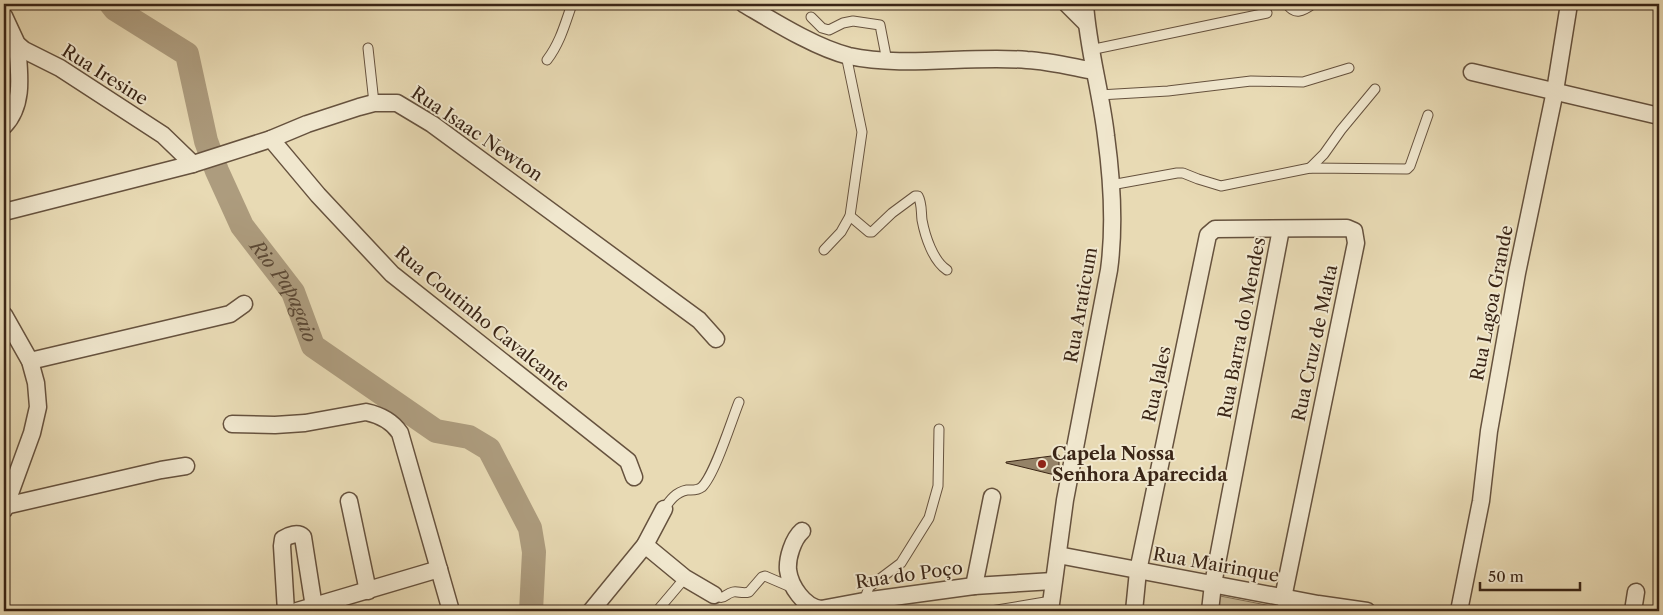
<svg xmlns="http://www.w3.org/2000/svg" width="1663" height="615" viewBox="0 0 1663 615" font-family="'Libre Caslon Text',serif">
<rect width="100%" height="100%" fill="#e8dab4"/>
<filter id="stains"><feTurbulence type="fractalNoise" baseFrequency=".004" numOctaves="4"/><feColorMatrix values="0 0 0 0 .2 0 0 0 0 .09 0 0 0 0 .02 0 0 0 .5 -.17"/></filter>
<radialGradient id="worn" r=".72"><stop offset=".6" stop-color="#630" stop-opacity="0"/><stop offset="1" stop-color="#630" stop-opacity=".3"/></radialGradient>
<polygon fill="#cabb99" stroke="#827058" points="1215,595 1297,611 1214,611"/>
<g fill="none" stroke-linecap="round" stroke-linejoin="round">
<path stroke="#ad9c7e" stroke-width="24" id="s1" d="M111,4L115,9L187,54L206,141L217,171L242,226L293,292L313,346L436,431L469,437L489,449L530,528L534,552L531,611"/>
</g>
<polygon fill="#948368" stroke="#3a2516" points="1059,455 1059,476 1006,463 1006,462"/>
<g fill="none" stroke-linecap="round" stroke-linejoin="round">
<g stroke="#66523e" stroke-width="11">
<g id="lane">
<path d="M1287,4C1295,16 1303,11 1313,4"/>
<polyline points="811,17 822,28 829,30 843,23 853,21 880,25 887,61"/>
<polyline points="368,48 374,103"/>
<polyline points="1090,50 1267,13"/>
<path d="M547,60C560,43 565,24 572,4"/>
<polyline points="1099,95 1168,91 1251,81 1303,82 1349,68"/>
<polyline points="1310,168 1324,154 1341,130 1375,89"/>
<polyline points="1111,185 1177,173 1183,173 1198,179 1221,186 1310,168 1407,169 1410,166 1428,115"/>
<path d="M850,216L869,232H872L892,213L915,196H918C922,203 921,211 922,220C925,236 933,261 947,270"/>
<polyline points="824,250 841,232 850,216 862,132 846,55"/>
<path d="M664,509C670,500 676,492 687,490C692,490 697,491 702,487C715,474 731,422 739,402"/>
<path d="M714,595C725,601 724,594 733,592C738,591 743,594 749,592L762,577L765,576L793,588"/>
<polyline points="864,601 869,587 901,563 929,518 938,486 939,429"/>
<polyline points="657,611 685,578"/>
<polyline points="991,611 1051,601"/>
</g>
</g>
<g stroke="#66523e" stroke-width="19">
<g id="street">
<path d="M744,4C773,21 816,48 849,56C904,68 970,55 1027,60C1049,61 1072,67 1094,71"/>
<polyline points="1067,4 1086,23"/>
<polyline points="4,16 17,44 24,50 60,68 163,135 193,164"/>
<polyline points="1472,72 1659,116"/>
<path d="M4,126C25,104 19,72 17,44"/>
<polyline points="271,139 318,195 392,274 628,461 634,477"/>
<polyline points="4,212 193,164 271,139 307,124 359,107 374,103 397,103 432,124 699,320 716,339"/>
<polyline points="4,315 30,361 36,383 38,407 32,433 4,510"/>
<polyline points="30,361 230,314 244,304"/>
<path d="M232,424L275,425L305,423L366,412C380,415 392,421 400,433L451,611"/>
<polyline points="349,501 368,591"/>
<polyline points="5,506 161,470 186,466"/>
<path d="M802,531C793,539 787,558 788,570C790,586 804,607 821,609L864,601L974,586L1053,581"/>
<polyline points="645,545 685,578 714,595"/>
<polyline points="1058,555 1318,604 1367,611"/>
<polyline points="974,586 992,497"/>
<path d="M286,611L282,546L283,539C289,535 298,532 303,537L314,607"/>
<polyline points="297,611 439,569"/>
<polyline points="591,611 645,545 664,509"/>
<path d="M1050,611L1065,500L1109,270C1115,226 1112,180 1106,136C1101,92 1088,49 1085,4"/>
<polyline points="1134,611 1138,571 1208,235 1215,229 1347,228 1354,231 1356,243 1283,598"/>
<polyline points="1210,611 1213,584 1281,229"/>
<polyline points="1459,611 1481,501 1489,431 1517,273 1555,91 1569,4"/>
<polyline points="1633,611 1636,592"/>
</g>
</g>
<use href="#lane" stroke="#f0e7ce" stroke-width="9"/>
<use href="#street" stroke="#f0e7ce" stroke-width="16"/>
</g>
<circle fill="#8f2418" stroke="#f0e7ce" stroke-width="2" cx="1042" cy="464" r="5"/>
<g text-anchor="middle" stroke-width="4" stroke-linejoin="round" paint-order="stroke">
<g font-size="18" fill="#3a2516" stroke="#f0e7ce">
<text transform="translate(105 75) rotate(32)" y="6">Rua Iresine</text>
<text transform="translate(477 134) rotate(34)" y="6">Rua Isaac Newton</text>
<text transform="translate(1492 303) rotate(-79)" y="6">Rua Lagoa Grande</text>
<text transform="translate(1081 305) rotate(-80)" y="6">Rua Araticum</text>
<text transform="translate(482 319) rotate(39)" y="6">Rua Coutinho Cavalcante</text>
<text transform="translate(1242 328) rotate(-79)" y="6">Rua Barra do Mendes</text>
<text transform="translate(1315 343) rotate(-78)" y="6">Rua Cruz de Malta</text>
<text transform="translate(1157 384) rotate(-78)" y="6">Rua Jales</text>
<text transform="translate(1216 565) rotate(10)" y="6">Rua Mairinque</text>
<text transform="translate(909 575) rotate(-8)" y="6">Rua do Poço</text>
</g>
<g font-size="18" font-weight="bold" fill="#3a2516" stroke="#f0e7ce" text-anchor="start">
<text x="1052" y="460">Capela Nossa<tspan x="1052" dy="21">Senhora Aparecida</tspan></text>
</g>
<g font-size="19" font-style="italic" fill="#5c4935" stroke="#f0e7ce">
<text dy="7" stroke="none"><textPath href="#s1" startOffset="351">Rio Papagaio</textPath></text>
</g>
</g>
<rect width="1663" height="615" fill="none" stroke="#e8dab4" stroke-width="20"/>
<rect x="5" y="5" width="1653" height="605" fill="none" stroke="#3a2516" stroke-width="2.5"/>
<rect x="10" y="10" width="1643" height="595" fill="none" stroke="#3a2516"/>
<path d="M1480 582v8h100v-8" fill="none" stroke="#3a2516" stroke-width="2.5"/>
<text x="1488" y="582" font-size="15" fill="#3a2516" stroke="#f0e7ce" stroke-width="4" paint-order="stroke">50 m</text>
<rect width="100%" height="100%" filter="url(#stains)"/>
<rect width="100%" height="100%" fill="url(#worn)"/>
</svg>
